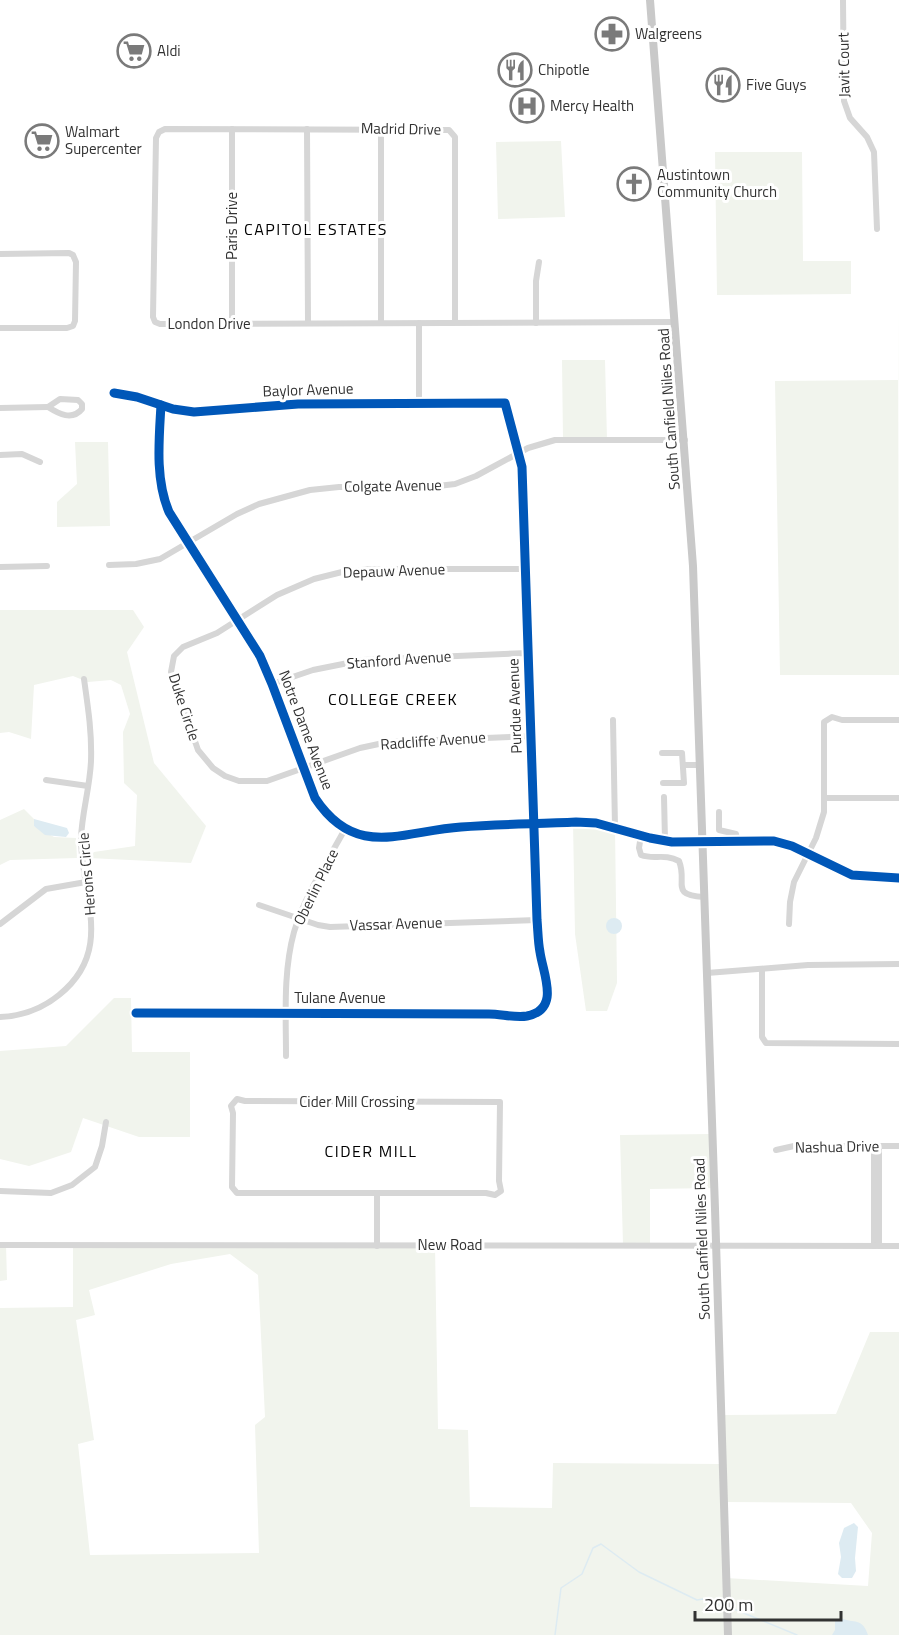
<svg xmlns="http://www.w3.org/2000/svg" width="899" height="1635" viewBox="0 0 899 1635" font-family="'Titillium Web',sans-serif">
<rect width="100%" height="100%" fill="#fff"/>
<g fill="#f1f4ed" fill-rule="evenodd">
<polygon points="561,141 565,217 498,219 496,142"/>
<polygon points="715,152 802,152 803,261 851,261 851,294 717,295"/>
<polygon points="898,294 899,675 780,675 775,381 898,380"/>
<polygon points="562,360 605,360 607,440 563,440"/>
<polygon points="75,442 108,442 110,526 57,527 57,502 77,484"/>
<polygon points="0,610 133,610 144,627 127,652 154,763 206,826 191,863 89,858 94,852 135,846 137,795 124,783 123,732 130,714 121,685 111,680 88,682 73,676 34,685 31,739 9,732 0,733"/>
<polygon points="24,809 34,819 34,826 54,837 76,838 77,858 10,860 0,865 0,820"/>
<polygon points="573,822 615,827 617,983 607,1011 586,1011 575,934"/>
<polygon points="114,998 131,998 132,1052 190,1052 190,1137 139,1137 83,1118 71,1152 29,1166 0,1159 0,1051 66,1046"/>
<polygon points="712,1134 714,1188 650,1189 650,1246 623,1245 620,1135"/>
<polygon points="0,1245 6,1245 7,1280 0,1281"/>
<path d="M73,1245H435L438,1429L468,1430L470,1507L552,1508L553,1463L722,1464L721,1415L836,1414L870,1332H899V1635H0V1308L73,1307ZM230,1254L258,1275L265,1417L255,1425L259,1553L90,1555L78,1444L94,1440L76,1320L95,1315L89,1290L171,1264ZM724,1502L851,1503L872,1533L868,1586L726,1578Z"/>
</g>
<g fill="#ddebf2">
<polygon points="34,819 67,828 69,833 66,837 45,835 34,826"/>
<circle cx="614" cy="926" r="8"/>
<polygon points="854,1523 858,1527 855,1558 856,1571 852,1578 842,1578 838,1574 841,1557 839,1543 844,1528"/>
<path d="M841,1618C854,1624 862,1617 868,1635H832L835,1630V1621Z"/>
</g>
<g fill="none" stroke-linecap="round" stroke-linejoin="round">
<g stroke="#ddebf2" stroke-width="1.5">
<polyline points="734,1609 797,1635"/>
<polyline points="555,1635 561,1588 582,1574 593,1548 601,1544 639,1572 697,1600 703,1599 719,1605"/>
</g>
<g stroke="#d6d6d6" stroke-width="6">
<polyline points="843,0 844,101 850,118 867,137 874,152 877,229"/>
<polyline points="232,129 232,323"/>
<polyline points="307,129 308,323"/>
<polyline points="381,129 381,323"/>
<polyline points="0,254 69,253 73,255 76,262 75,321 73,326 67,328 0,328"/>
<polyline points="419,323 419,403"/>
<polyline points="455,323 455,137 449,130 165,129 159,132 156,138 153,317 155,322 160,324 675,322"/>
<polyline points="536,323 536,281 539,262"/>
<path d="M114,393L137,397L173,409L194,412L298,404L505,403L522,467L537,920C538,931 538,942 540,952C543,974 561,1009 527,1016C515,1018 501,1014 489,1014L136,1013"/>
<path d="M60,399L78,400L82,404V409C72,421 59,414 48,407Z"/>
<path d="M161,405C159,440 155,479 169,512L260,656L272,684L315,798C356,860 402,831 461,827C499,824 538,824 576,822L596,823L650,838L672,842L774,841L792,846L852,875L899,878"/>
<polyline points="0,408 48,407"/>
<polyline points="0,455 22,454 40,462"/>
<polyline points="109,565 136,564 160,559 237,514 259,504 310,490 339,487 438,486 455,484 476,476 528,448 555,440 685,440"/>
<polyline points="0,567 47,566"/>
<polyline points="525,569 371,569 342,572 314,579 277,595 217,633 183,647 174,656 171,672 198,750 213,768 225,776 239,781 267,781 360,748 388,742 531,736"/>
<polyline points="272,684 313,670 363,660 528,653"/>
<polyline points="613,720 615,827"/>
<polyline points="662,753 682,753 684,783 663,783"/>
<polyline points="683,765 699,765"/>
<polyline points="46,780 88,786"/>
<polyline points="664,797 665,840"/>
<polyline points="825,798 899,798"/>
<polyline points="719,812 719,830 736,834 737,840"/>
<path d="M641,835L639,848L641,855C654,860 664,853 679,861C688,883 669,895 704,897"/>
<polyline points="259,905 318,925 330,927 537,920"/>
<polyline points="0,924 46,889 86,882"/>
<polyline points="789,924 790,902 794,882 816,838 824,812 824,722 832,717 842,720 899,720"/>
<polyline points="762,969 762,1037 766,1043 899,1044"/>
<polyline points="707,973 808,965 899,964"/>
<path d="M0,1017C22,1016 42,1009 59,995C115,950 81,896 81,838C82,812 90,787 91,761C92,733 88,707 84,679"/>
<path d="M286,1056C286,1015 283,972 294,932C305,895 327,862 345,829"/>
<polygon points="237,1099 245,1101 500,1102 499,1181 501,1191 495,1195 486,1193 237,1193 232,1187 233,1113 231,1106"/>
<polyline points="874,1146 874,1246"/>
<polyline points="879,1146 879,1246"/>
<polyline points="776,1150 794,1146 899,1146"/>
<polyline points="0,1191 51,1193 72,1185 95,1167 102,1146 106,1122"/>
<polyline points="377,1193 377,1246"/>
<polyline points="0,1245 899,1246"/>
</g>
<polyline stroke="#c9c9c9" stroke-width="8" points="650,0 693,566 715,1209 728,1635"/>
<g stroke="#fff" stroke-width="13">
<g id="cycleway">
<path d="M114,393L137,397L173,409L194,412L298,404L505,403L522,467L537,920C538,931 538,942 540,952C543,974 561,1009 527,1016C515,1018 501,1014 489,1014L136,1013"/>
<path d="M161,405C159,440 155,479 169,512L260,656L272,684L315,798C356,860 402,831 461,827C499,824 538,824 576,822L596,823L650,838L672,842L774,841L792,846L852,875L899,878"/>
</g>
</g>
<use href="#cycleway" stroke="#0057b8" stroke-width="9"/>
</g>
<defs>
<g id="pharmacy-ring" transform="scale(1.725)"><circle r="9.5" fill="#fff" stroke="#7a7a7a" stroke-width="1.5"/><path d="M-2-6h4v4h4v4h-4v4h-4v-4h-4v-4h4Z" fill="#7a7a7a"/></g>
<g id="supermarket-ring" transform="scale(1.725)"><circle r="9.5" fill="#fff" stroke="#7a7a7a" stroke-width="1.5"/><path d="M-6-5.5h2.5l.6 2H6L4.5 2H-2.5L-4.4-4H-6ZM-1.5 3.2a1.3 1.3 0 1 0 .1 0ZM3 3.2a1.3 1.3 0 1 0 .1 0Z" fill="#7a7a7a"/></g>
<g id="restaurant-ring" transform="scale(1.725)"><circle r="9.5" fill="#fff" stroke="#7a7a7a" stroke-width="1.5"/><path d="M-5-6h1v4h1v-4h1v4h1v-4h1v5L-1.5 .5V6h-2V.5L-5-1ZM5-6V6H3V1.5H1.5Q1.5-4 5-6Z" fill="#7a7a7a"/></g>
<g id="hospital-ring" transform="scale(1.725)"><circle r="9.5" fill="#fff" stroke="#7a7a7a" stroke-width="1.5"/><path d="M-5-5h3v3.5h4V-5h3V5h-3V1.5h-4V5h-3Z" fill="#7a7a7a"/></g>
<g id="church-ring" transform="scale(1.725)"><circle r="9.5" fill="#fff" stroke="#7a7a7a" stroke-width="1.5"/><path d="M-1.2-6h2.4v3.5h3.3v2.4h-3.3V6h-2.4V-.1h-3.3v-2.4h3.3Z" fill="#7a7a7a"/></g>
</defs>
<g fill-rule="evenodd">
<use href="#pharmacy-ring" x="612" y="34"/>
<use href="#supermarket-ring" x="134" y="51"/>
<use href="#restaurant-ring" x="515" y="70"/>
<use href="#restaurant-ring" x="723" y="85"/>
<use href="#hospital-ring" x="527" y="106"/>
<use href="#supermarket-ring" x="42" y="141"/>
<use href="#church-ring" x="634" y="184"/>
</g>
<g text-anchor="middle" stroke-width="6" stroke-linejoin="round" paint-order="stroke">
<g font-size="15" fill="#323232" stroke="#fff" text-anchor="start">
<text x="635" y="39">Walgreens</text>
<text x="157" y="56">Aldi</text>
<text x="538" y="75">Chipotle</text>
<text x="746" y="90">Five Guys</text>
<text x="550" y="111">Mercy Health</text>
<text x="65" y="137">Walmart<tspan x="65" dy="17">Supercenter</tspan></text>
<text x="657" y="180">Austintown<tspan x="657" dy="17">Community Church</tspan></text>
</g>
<g font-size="15" fill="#323232" stroke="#fff">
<text transform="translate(844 65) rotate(-91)" y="5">Javit Court</text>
<text transform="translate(401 129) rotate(1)" y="5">Madrid Drive</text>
<text transform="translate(232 226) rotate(-90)" y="5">Paris Drive</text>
<text x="209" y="329">London Drive</text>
<text transform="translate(308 390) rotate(-2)" y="5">Baylor Avenue</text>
<text transform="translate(669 409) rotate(-94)" y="5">South Canfield Niles Road</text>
<text transform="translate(393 486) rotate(-1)" y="5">Colgate Avenue</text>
<text transform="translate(394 571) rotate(-2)" y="5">Depauw Avenue</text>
<text transform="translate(399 660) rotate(-4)" y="5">Stanford Avenue</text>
<text transform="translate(515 706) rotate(-92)" y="5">Purdue Avenue</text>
<text transform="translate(184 707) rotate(72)" y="5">Duke Circle</text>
<text transform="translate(306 730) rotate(69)" y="5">Notre Dame Avenue</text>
<text transform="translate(433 741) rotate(-4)" y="5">Radcliffe Avenue</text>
<text transform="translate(87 874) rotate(-95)" y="5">Herons Circle</text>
<text transform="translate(316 887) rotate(-64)" y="5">Oberlin Place</text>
<text transform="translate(396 924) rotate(-2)" y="5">Vassar Avenue</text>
<text x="340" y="1003">Tulane Avenue</text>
<text x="357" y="1107">Cider Mill Crossing</text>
<text transform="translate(837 1147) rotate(-1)" y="5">Nashua Drive</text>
<text transform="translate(702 1239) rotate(-92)" y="5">South Canfield Niles Road</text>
<text x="450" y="1250">New Road</text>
</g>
<g font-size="16" letter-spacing="1.5" fill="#000" stroke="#fff">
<text x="316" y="235">CAPITOL ESTATES</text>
<text x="393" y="705">COLLEGE CREEK</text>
<text x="371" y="1157">CIDER MILL</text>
</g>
</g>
<path d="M695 1611v9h146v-9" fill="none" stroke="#323232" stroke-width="3"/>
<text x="704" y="1611" font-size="18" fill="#323232" stroke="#ffffff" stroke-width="4.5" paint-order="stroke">200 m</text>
</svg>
